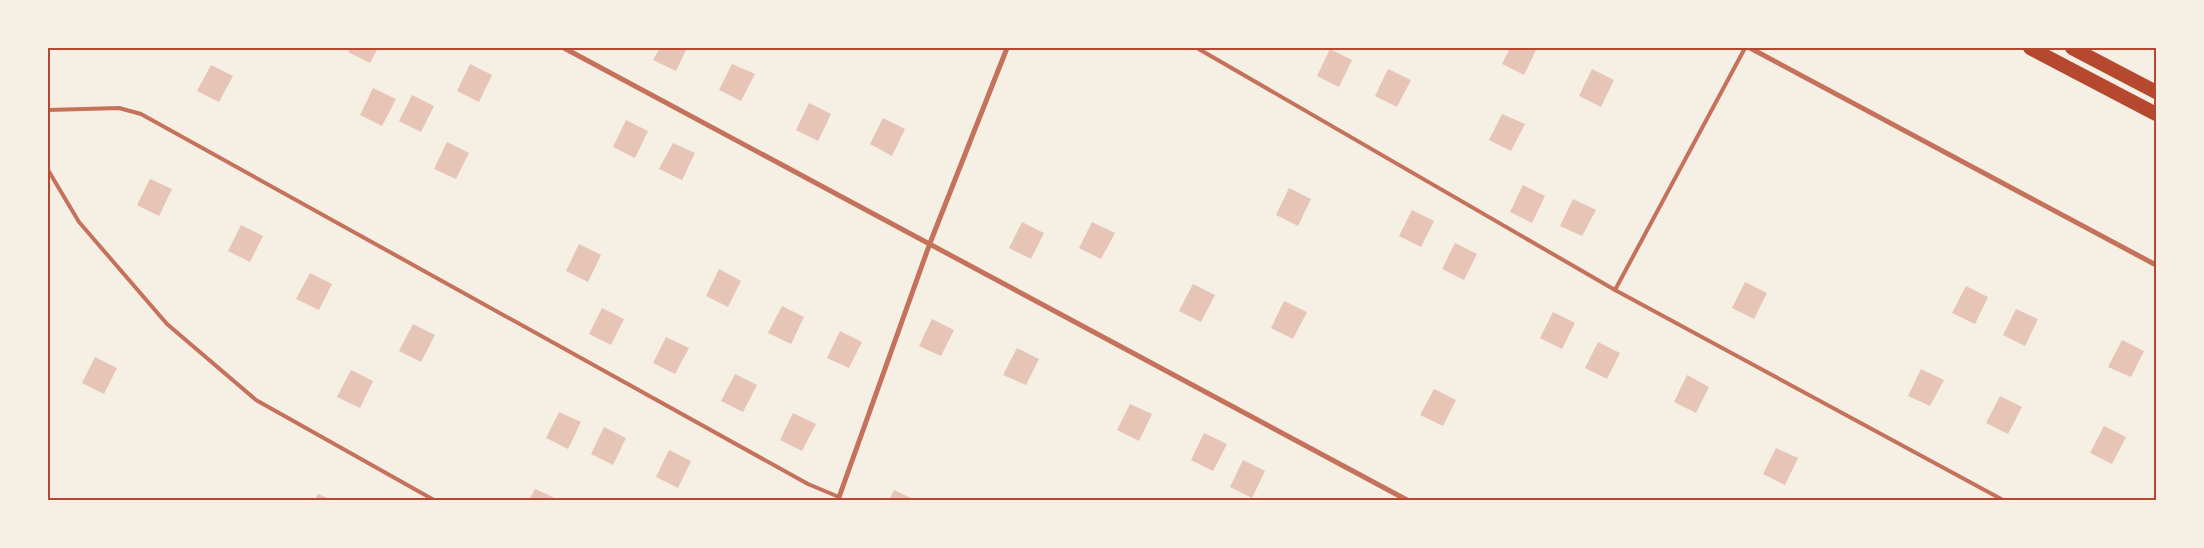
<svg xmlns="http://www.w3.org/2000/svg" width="2204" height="548" viewBox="0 0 2204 548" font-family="'Alegreya Sans',sans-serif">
<rect width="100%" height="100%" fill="#f6efe4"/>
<g fill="#e6c5b7">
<polygon points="350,48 378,48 370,63 348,52"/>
<polygon points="660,48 687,48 676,71 653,60"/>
<polygon points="1510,48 1537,48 1524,75 1502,64"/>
<polygon points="1330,49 1352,60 1339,87 1317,76"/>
<polygon points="470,64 492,75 479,102 457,91"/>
<polygon points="732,64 755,74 741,101 719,90"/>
<polygon points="211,65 233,76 219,102 197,91"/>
<polygon points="1388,69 1411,80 1397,107 1375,96"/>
<polygon points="1592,69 1614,80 1601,107 1579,96"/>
<polygon points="373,88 396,99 382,126 360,115"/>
<polygon points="412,95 434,106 421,132 399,121"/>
<polygon points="809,103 831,114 818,141 796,130"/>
<polygon points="1502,114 1525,124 1511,151 1489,140"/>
<polygon points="883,118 905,129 892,156 870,144"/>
<polygon points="626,120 648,131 635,158 613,147"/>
<polygon points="447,142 469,153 456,179 434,169"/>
<polygon points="673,143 695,153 682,180 659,169"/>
<polygon points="150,179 172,189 159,216 137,205"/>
<polygon points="1523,185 1545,196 1532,223 1510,212"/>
<polygon points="1289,188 1311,199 1298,226 1276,215"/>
<polygon points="1573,199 1596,210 1582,236 1560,226"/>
<polygon points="1412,210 1434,221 1421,247 1399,236"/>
<polygon points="1022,222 1044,233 1031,259 1009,248"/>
<polygon points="1092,222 1115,233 1101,259 1079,248"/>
<polygon points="241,225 263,236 250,262 228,251"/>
<polygon points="1455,243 1477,254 1464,280 1442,269"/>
<polygon points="579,244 601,255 588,282 566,271"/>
<polygon points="719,269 741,281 728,307 706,296"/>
<polygon points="310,273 332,284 319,310 296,299"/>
<polygon points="1745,282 1767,293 1754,319 1732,308"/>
<polygon points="1193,284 1215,295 1201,322 1179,311"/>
<polygon points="1966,286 1988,297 1975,324 1952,313"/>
<polygon points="1284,301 1307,312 1293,339 1271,328"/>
<polygon points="782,306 804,317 791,344 768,333"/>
<polygon points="602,308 624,319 611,345 589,334"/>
<polygon points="2016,309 2038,319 2025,346 2003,335"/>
<polygon points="1553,312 1575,323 1562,349 1540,338"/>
<polygon points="932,319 954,330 941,356 919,346"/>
<polygon points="413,324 435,335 421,362 399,351"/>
<polygon points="840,331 862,342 849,368 827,358"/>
<polygon points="666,337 689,348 675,374 653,363"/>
<polygon points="2122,340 2144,351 2131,377 2108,367"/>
<polygon points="1598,342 1620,353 1607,379 1585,368"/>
<polygon points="1017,348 1039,359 1026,385 1003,375"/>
<polygon points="95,357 117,368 104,394 82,383"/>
<polygon points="1921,369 1944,380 1930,406 1908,396"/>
<polygon points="351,370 373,381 360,408 337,397"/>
<polygon points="735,374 757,385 743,412 721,401"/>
<polygon points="1687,375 1709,387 1696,413 1674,402"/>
<polygon points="1434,389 1456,400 1443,426 1420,415"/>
<polygon points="2000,396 2022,407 2008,434 1986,423"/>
<polygon points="1130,404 1152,414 1139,441 1117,430"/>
<polygon points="559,412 581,422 568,449 546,438"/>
<polygon points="793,413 816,424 802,451 780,440"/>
<polygon points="2104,426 2126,437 2112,464 2090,453"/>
<polygon points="604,427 626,438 613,465 591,454"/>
<polygon points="1204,433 1227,444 1213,471 1191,460"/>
<polygon points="1776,448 1798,458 1785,485 1763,474"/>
<polygon points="669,450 691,461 678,488 656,477"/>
<polygon points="1243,460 1265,471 1252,498 1230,487"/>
<polygon points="535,489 559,500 529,500"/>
<polygon points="894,490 915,500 889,500"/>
<polygon points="318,494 332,500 315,500"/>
</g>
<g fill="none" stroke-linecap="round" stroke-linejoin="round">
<g stroke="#c5725c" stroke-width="4">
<polyline points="1197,48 1615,290 2003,500"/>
<polyline points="48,110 119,108 141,114 808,484 839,497"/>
<polyline points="48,170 79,222 167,324 256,400 434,500"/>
<polyline points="1615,290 1745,48"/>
</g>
<g stroke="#c5725c" stroke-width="5">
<polyline points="564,48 1407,500"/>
<polyline points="1750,48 2156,265"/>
<polyline points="838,500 930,243 1007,48"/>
</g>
<g stroke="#b5482f" stroke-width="14">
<polyline points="2030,48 2156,114"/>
<polyline points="2072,48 2156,92"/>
</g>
</g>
<rect width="2204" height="548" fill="none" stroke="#f6efe4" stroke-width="98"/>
<rect x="49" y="49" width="2106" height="450" fill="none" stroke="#b5482f" stroke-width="2"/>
</svg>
